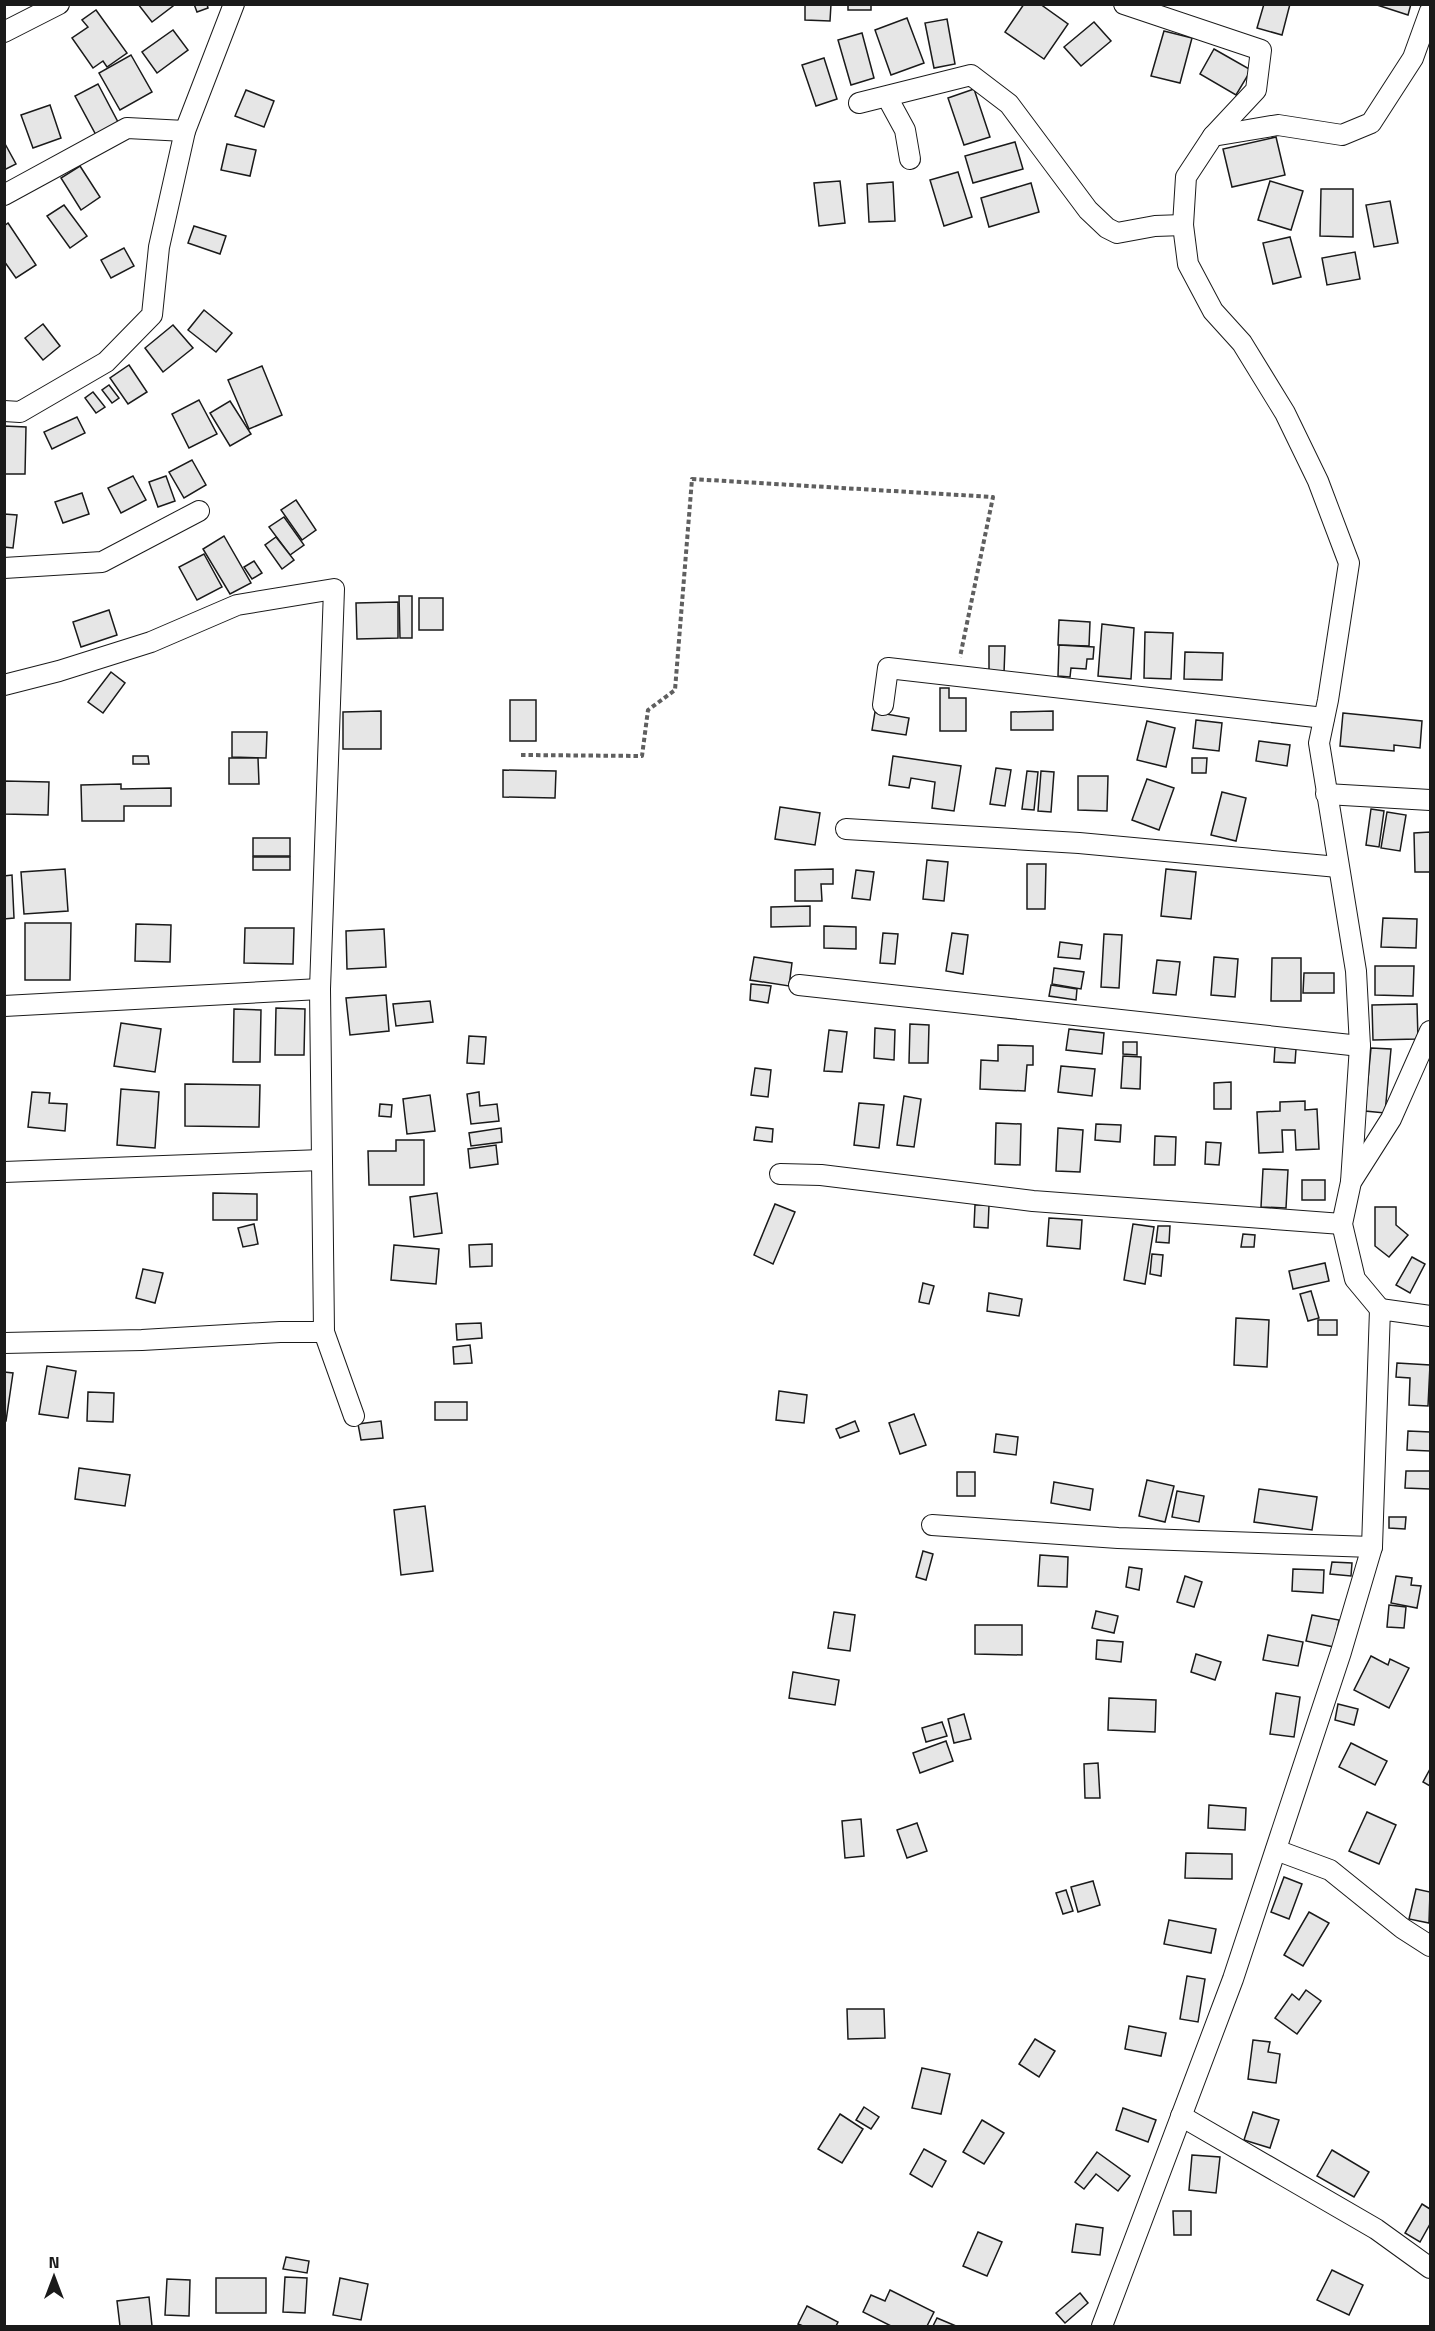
<svg xmlns="http://www.w3.org/2000/svg" width="1435" height="2331" viewBox="0 0 1435 2331" font-family="'Titillium Web',sans-serif">
<rect width="100%" height="100%" fill="#fff"/>
<g fill="#e6e6e6" stroke="#1a1a1a" stroke-width="1.5">
<polygon points="138,4 172,4 173,6 152,22"/>
<polygon points="194,4 207,4 208,8 197,12"/>
<polygon points="805,4 831,4 830,21 805,20"/>
<rect x="848" y="4" width="23" height="6"/>
<polygon points="1024,4 1040,4 1068,24 1044,59 1005,32"/>
<polygon points="1264,4 1290,4 1282,35 1257,28"/>
<polygon points="1374,4 1411,4 1408,15"/>
<polygon points="96,10 127,53 107,67 103,61 93,68 72,38 88,27 82,20"/>
<polygon points="907,18 924,63 891,75 875,30"/>
<polygon points="947,19 955,64 934,68 925,23"/>
<polygon points="1094,22 1111,41 1081,66 1064,47"/>
<polygon points="173,30 188,50 157,73 142,52"/>
<polygon points="1164,31 1192,38 1180,83 1151,76"/>
<polygon points="862,33 874,78 851,85 838,40"/>
<polygon points="1214,49 1251,70 1236,95 1200,74"/>
<polygon points="131,55 152,92 120,110 99,73"/>
<polygon points="824,58 837,99 816,106 802,65"/>
<polygon points="98,84 119,124 96,135 75,96"/>
<polygon points="974,89 990,137 964,145 948,98"/>
<polygon points="246,90 274,101 264,127 235,116"/>
<polygon points="50,105 61,138 33,148 21,115"/>
<polygon points="1276,137 1285,175 1232,187 1223,149"/>
<polygon points="4,142 16,164 4,170"/>
<polygon points="1015,142 1023,169 973,183 965,156"/>
<polygon points="227,144 256,150 250,176 221,170"/>
<polygon points="80,166 100,197 81,210 61,178"/>
<polygon points="958,172 972,217 944,226 930,180"/>
<polygon points="840,181 845,223 819,226 814,183"/>
<polygon points="1270,181 1303,191 1291,230 1258,220"/>
<polygon points="893,182 895,221 869,222 867,184"/>
<polygon points="1031,183 1039,212 989,227 981,198"/>
<polygon points="1321,189 1353,189 1353,237 1320,236"/>
<polygon points="1390,201 1398,243 1374,247 1366,205"/>
<polygon points="64,205 87,236 70,248 47,216"/>
<polygon points="8,223 36,265 16,278 4,261 4,226"/>
<polygon points="194,226 226,236 220,254 188,243"/>
<polygon points="1290,237 1301,277 1273,284 1263,243"/>
<polygon points="124,248 134,266 111,278 101,260"/>
<polygon points="1355,252 1360,279 1327,285 1322,258"/>
<polygon points="204,310 232,333 216,352 188,330"/>
<polygon points="43,324 60,346 43,360 25,338"/>
<polygon points="173,325 193,348 163,372 145,348"/>
<polygon points="129,365 147,392 128,404 110,378"/>
<polygon points="262,366 282,415 249,429 228,380"/>
<polygon points="109,385 119,398 112,403 102,390"/>
<polygon points="93,392 105,407 96,413 85,398"/>
<polygon points="199,400 217,434 189,448 172,414"/>
<polygon points="230,401 251,434 230,446 210,413"/>
<polygon points="77,417 85,433 52,449 44,432"/>
<polygon points="4,426 26,427 25,474 4,474"/>
<polygon points="192,460 206,485 184,498 169,472"/>
<polygon points="133,476 146,500 121,513 108,488"/>
<polygon points="166,476 175,501 158,507 149,482"/>
<polygon points="82,493 89,514 63,523 55,502"/>
<polygon points="296,500 316,530 302,540 281,510"/>
<polygon points="4,514 17,515 13,548 4,547"/>
<polygon points="284,517 304,545 290,555 269,527"/>
<polygon points="224,536 251,583 230,594 203,549"/>
<polygon points="276,537 294,560 282,569 265,545"/>
<polygon points="204,554 222,587 197,600 179,567"/>
<polygon points="254,561 262,573 252,579 244,567"/>
<polygon points="399,596 412,596 412,638 400,638"/>
<rect x="419" y="598" width="24" height="32"/>
<polygon points="398,602 398,638 357,639 356,603"/>
<polygon points="109,610 117,635 81,647 73,622"/>
<polygon points="1059,620 1090,622 1089,646 1058,645"/>
<polygon points="1102,624 1134,628 1131,679 1098,676"/>
<polygon points="1145,632 1173,633 1171,679 1144,678"/>
<polygon points="1059,645 1094,647 1093,659 1087,659 1086,669 1071,668 1070,677 1058,676"/>
<polygon points="989,646 1005,646 1004,673 989,673"/>
<polygon points="1185,652 1223,653 1222,680 1184,679"/>
<polygon points="111,672 125,683 103,713 88,702"/>
<polygon points="940,688 949,688 949,698 966,698 966,731 940,731"/>
<rect x="510" y="700" width="26" height="41"/>
<polygon points="381,711 381,749 343,749 343,712"/>
<polygon points="1053,711 1053,730 1011,730 1011,712"/>
<polygon points="875,712 909,718 906,735 872,730"/>
<polygon points="1343,713 1422,721 1420,748 1394,745 1394,751 1340,746"/>
<polygon points="1196,720 1222,723 1219,751 1193,748"/>
<polygon points="1147,721 1175,728 1166,767 1137,760"/>
<polygon points="232,732 267,732 266,758 232,757"/>
<polygon points="1259,741 1290,745 1287,766 1256,761"/>
<polygon points="133,756 148,756 149,764 133,764"/>
<polygon points="893,756 961,766 954,811 932,808 935,782 911,778 909,788 889,785"/>
<polygon points="229,758 258,758 259,784 229,784"/>
<polygon points="1192,758 1207,758 1206,773 1192,773"/>
<polygon points="996,768 1011,770 1005,806 990,804"/>
<polygon points="503,770 556,771 555,798 503,797"/>
<polygon points="1027,771 1038,772 1034,810 1022,809"/>
<polygon points="1041,771 1054,772 1051,812 1038,811"/>
<polygon points="1078,776 1108,776 1107,811 1078,810"/>
<polygon points="1147,779 1174,788 1159,830 1132,820"/>
<polygon points="4,781 49,782 48,815 4,814"/>
<polygon points="121,784 121,789 171,788 171,806 124,806 124,821 82,821 81,785"/>
<polygon points="1222,792 1246,798 1236,841 1211,835"/>
<polygon points="780,807 820,813 815,845 775,839"/>
<polygon points="1371,809 1384,811 1379,847 1366,845"/>
<polygon points="1387,812 1406,815 1400,851 1381,848"/>
<polygon points="1430,832 1430,872 1415,872 1414,833"/>
<rect x="253" y="838" width="37" height="18"/>
<rect x="253" y="857" width="37" height="13"/>
<polygon points="927,860 948,862 944,901 923,899"/>
<polygon points="1027,864 1046,864 1045,909 1027,909"/>
<polygon points="65,869 68,911 24,914 21,872"/>
<polygon points="833,869 833,884 821,884 822,901 795,901 795,870"/>
<polygon points="1166,869 1196,872 1191,919 1161,916"/>
<polygon points="856,870 874,872 870,900 852,898"/>
<polygon points="12,875 14,918 4,919 4,876"/>
<polygon points="810,906 810,926 771,927 771,907"/>
<polygon points="1383,918 1417,919 1416,948 1381,947"/>
<polygon points="25,923 71,923 70,980 25,980"/>
<polygon points="136,924 171,925 170,962 135,961"/>
<polygon points="824,926 856,927 856,949 824,948"/>
<polygon points="245,928 294,928 293,964 244,963"/>
<polygon points="384,929 386,967 347,969 346,931"/>
<polygon points="883,933 898,934 895,964 880,963"/>
<polygon points="952,933 968,935 963,974 946,971"/>
<polygon points="1104,934 1122,935 1119,988 1101,987"/>
<polygon points="1060,942 1082,945 1080,959 1058,957"/>
<polygon points="754,957 792,963 789,986 750,980"/>
<polygon points="1214,957 1238,959 1235,997 1211,995"/>
<polygon points="1272,958 1301,958 1301,1001 1271,1001"/>
<polygon points="1157,960 1180,962 1176,995 1153,993"/>
<polygon points="1375,966 1414,966 1413,996 1375,995"/>
<polygon points="1054,968 1084,972 1081,989 1052,984"/>
<polygon points="1304,973 1334,973 1334,993 1303,993"/>
<polygon points="751,984 771,986 768,1003 750,1000"/>
<polygon points="1051,985 1077,989 1076,1000 1049,996"/>
<polygon points="386,995 389,1031 350,1035 346,998"/>
<polygon points="430,1001 433,1022 396,1026 393,1004"/>
<polygon points="1417,1004 1418,1039 1373,1040 1372,1005"/>
<polygon points="276,1008 305,1009 304,1055 275,1055"/>
<polygon points="234,1009 261,1010 260,1062 233,1062"/>
<polygon points="121,1023 161,1029 155,1072 114,1066"/>
<polygon points="910,1024 929,1025 928,1063 909,1063"/>
<polygon points="875,1028 895,1030 894,1060 874,1058"/>
<polygon points="1069,1029 1104,1033 1102,1054 1066,1050"/>
<polygon points="829,1030 847,1032 842,1072 824,1071"/>
<polygon points="469,1036 486,1037 484,1064 467,1063"/>
<polygon points="1123,1042 1137,1042 1137,1055 1123,1054"/>
<polygon points="998,1045 1033,1046 1033,1065 1027,1065 1025,1091 980,1089 981,1060 998,1061"/>
<polygon points="1275,1047 1296,1049 1295,1063 1274,1062"/>
<polygon points="1371,1048 1391,1049 1385,1113 1365,1111"/>
<polygon points="1123,1056 1141,1057 1140,1089 1121,1088"/>
<polygon points="1061,1066 1095,1069 1092,1096 1058,1092"/>
<polygon points="755,1068 771,1070 768,1097 751,1095"/>
<polygon points="1231,1082 1231,1109 1214,1109 1214,1083"/>
<polygon points="185,1084 260,1085 259,1127 185,1126"/>
<polygon points="121,1089 159,1092 155,1148 117,1145"/>
<polygon points="32,1092 50,1093 49,1103 67,1104 65,1131 28,1127"/>
<polygon points="479,1092 480,1106 497,1104 499,1121 471,1124 467,1094"/>
<polygon points="430,1095 435,1131 407,1134 403,1099"/>
<polygon points="904,1096 921,1099 914,1147 897,1145"/>
<polygon points="1305,1101 1305,1110 1317,1109 1319,1149 1296,1150 1295,1130 1282,1130 1283,1152 1259,1153 1257,1112 1280,1111 1280,1102"/>
<polygon points="859,1103 884,1105 879,1148 854,1145"/>
<polygon points="380,1104 392,1105 391,1117 379,1116"/>
<polygon points="996,1123 1021,1124 1020,1165 995,1164"/>
<polygon points="1096,1124 1121,1125 1120,1142 1095,1140"/>
<polygon points="756,1127 773,1129 772,1142 754,1140"/>
<polygon points="501,1128 502,1142 471,1146 469,1133"/>
<polygon points="1058,1128 1083,1130 1080,1172 1056,1171"/>
<polygon points="1155,1136 1176,1137 1175,1165 1154,1165"/>
<polygon points="396,1140 424,1140 424,1185 369,1185 368,1151 396,1151"/>
<polygon points="1206,1142 1221,1143 1219,1165 1205,1164"/>
<polygon points="496,1145 498,1164 470,1168 468,1149"/>
<polygon points="1263,1169 1288,1170 1286,1208 1261,1207"/>
<rect x="1302" y="1180" width="23" height="20"/>
<polygon points="213,1193 257,1194 257,1220 213,1220"/>
<polygon points="437,1193 442,1233 414,1237 410,1197"/>
<polygon points="775,1204 795,1212 773,1264 754,1255"/>
<polygon points="975,1205 989,1205 988,1228 974,1227"/>
<polygon points="1375,1207 1396,1207 1396,1225 1408,1235 1389,1257 1375,1246"/>
<polygon points="1049,1218 1082,1220 1080,1249 1047,1246"/>
<polygon points="254,1224 258,1244 243,1247 238,1228"/>
<polygon points="1133,1224 1154,1227 1145,1284 1124,1280"/>
<polygon points="1158,1226 1170,1226 1169,1243 1156,1242"/>
<polygon points="1243,1234 1255,1235 1254,1247 1241,1247"/>
<polygon points="492,1244 492,1266 470,1267 469,1245"/>
<polygon points="394,1245 439,1249 436,1284 391,1280"/>
<polygon points="1152,1254 1163,1255 1161,1276 1150,1274"/>
<polygon points="1412,1257 1425,1264 1410,1293 1396,1285"/>
<polygon points="1325,1263 1329,1281 1293,1289 1289,1271"/>
<polygon points="143,1269 163,1273 155,1303 136,1298"/>
<polygon points="923,1283 934,1286 929,1304 919,1302"/>
<polygon points="1311,1291 1319,1318 1308,1321 1300,1294"/>
<polygon points="989,1293 1022,1299 1019,1316 987,1311"/>
<polygon points="1236,1318 1269,1320 1267,1367 1234,1365"/>
<rect x="1318" y="1320" width="19" height="15"/>
<polygon points="481,1323 482,1338 457,1340 456,1324"/>
<polygon points="470,1345 472,1363 454,1364 453,1347"/>
<polygon points="1397,1363 1430,1365 1428,1406 1409,1405 1410,1378 1396,1377"/>
<polygon points="47,1366 76,1371 68,1418 39,1414"/>
<polygon points="4,1372 13,1373 6,1421 4,1421"/>
<polygon points="779,1391 807,1395 804,1423 776,1420"/>
<polygon points="88,1392 114,1393 113,1422 87,1421"/>
<rect x="435" y="1402" width="32" height="18"/>
<polygon points="914,1414 926,1445 900,1454 889,1423"/>
<polygon points="381,1421 383,1438 361,1440 358,1424"/>
<polygon points="855,1421 859,1431 840,1438 836,1429"/>
<polygon points="1408,1431 1430,1432 1430,1451 1407,1450"/>
<polygon points="996,1434 1018,1437 1016,1455 994,1452"/>
<polygon points="79,1468 130,1475 125,1506 75,1499"/>
<polygon points="1406,1471 1430,1471 1430,1489 1405,1488"/>
<rect x="957" y="1472" width="18" height="24"/>
<polygon points="1147,1480 1174,1486 1165,1522 1139,1516"/>
<polygon points="1054,1482 1093,1489 1090,1510 1051,1503"/>
<polygon points="1259,1489 1317,1497 1312,1530 1254,1522"/>
<polygon points="1177,1491 1204,1496 1199,1522 1172,1517"/>
<polygon points="425,1506 433,1571 401,1575 394,1510"/>
<polygon points="1389,1517 1406,1517 1405,1529 1389,1528"/>
<polygon points="923,1551 933,1554 926,1580 916,1577"/>
<polygon points="1040,1555 1068,1557 1067,1587 1038,1586"/>
<polygon points="1332,1562 1352,1563 1351,1576 1330,1574"/>
<polygon points="1129,1567 1142,1569 1139,1590 1126,1587"/>
<polygon points="1293,1569 1324,1570 1323,1593 1292,1591"/>
<polygon points="1185,1576 1202,1582 1194,1607 1177,1602"/>
<polygon points="1396,1576 1412,1578 1411,1585 1421,1586 1417,1608 1391,1603"/>
<polygon points="1389,1605 1406,1607 1404,1628 1387,1627"/>
<polygon points="1096,1611 1118,1616 1114,1633 1092,1628"/>
<polygon points="834,1612 855,1615 850,1651 828,1648"/>
<polygon points="1312,1615 1339,1620 1334,1647 1306,1641"/>
<polygon points="975,1625 1022,1625 1022,1655 975,1654"/>
<polygon points="1268,1635 1303,1642 1298,1666 1263,1660"/>
<polygon points="1097,1640 1123,1642 1121,1662 1096,1659"/>
<polygon points="1196,1654 1221,1662 1215,1680 1191,1672"/>
<polygon points="1371,1656 1388,1665 1390,1659 1409,1668 1389,1708 1354,1690"/>
<polygon points="793,1672 839,1680 835,1705 789,1698"/>
<polygon points="1276,1693 1300,1697 1294,1737 1270,1734"/>
<polygon points="1109,1698 1156,1700 1155,1732 1108,1730"/>
<polygon points="1338,1704 1358,1709 1354,1725 1335,1720"/>
<polygon points="964,1714 971,1739 954,1743 948,1719"/>
<polygon points="942,1722 947,1736 926,1742 922,1728"/>
<polygon points="946,1741 953,1761 920,1773 913,1753"/>
<polygon points="1351,1743 1387,1761 1375,1785 1339,1767"/>
<polygon points="1098,1763 1100,1798 1085,1798 1084,1764"/>
<polygon points="1430,1769 1430,1786 1423,1782"/>
<polygon points="1209,1805 1246,1808 1245,1830 1208,1828"/>
<polygon points="1367,1812 1396,1825 1379,1864 1349,1851"/>
<polygon points="861,1819 864,1856 845,1858 842,1821"/>
<polygon points="917,1823 927,1851 907,1858 897,1830"/>
<polygon points="1186,1853 1232,1854 1232,1879 1185,1878"/>
<polygon points="1284,1877 1302,1884 1289,1919 1271,1912"/>
<polygon points="1093,1881 1100,1905 1078,1912 1071,1887"/>
<polygon points="1416,1889 1430,1892 1429,1923 1409,1919"/>
<polygon points="1066,1890 1073,1911 1063,1914 1056,1893"/>
<polygon points="1309,1912 1329,1923 1303,1966 1284,1955"/>
<polygon points="1169,1920 1216,1929 1211,1953 1164,1944"/>
<polygon points="1187,1976 1205,1979 1198,2022 1180,2019"/>
<polygon points="1306,1990 1321,2001 1297,2034 1275,2018 1292,1994 1299,2000"/>
<polygon points="847,2009 884,2009 885,2038 848,2039"/>
<polygon points="1129,2026 1166,2033 1161,2056 1125,2049"/>
<polygon points="1035,2039 1055,2051 1039,2077 1019,2064"/>
<polygon points="1253,2040 1270,2042 1268,2052 1280,2054 1276,2083 1248,2079"/>
<polygon points="922,2068 950,2074 941,2114 912,2108"/>
<polygon points="864,2107 879,2117 871,2129 856,2120"/>
<polygon points="1123,2108 1156,2120 1148,2142 1116,2130"/>
<polygon points="1253,2112 1279,2120 1270,2148 1244,2140"/>
<polygon points="840,2114 863,2129 842,2163 818,2149"/>
<polygon points="982,2120 1004,2133 984,2164 963,2152"/>
<polygon points="924,2149 946,2161 932,2187 910,2174"/>
<polygon points="1332,2150 1369,2172 1354,2197 1317,2176"/>
<polygon points="1097,2152 1130,2176 1118,2191 1096,2174 1084,2189 1075,2182"/>
<polygon points="1192,2155 1220,2157 1216,2193 1189,2190"/>
<polygon points="1422,2204 1430,2209 1430,2224 1420,2242 1405,2233"/>
<polygon points="1173,2211 1191,2211 1191,2235 1174,2235"/>
<polygon points="1076,2224 1103,2228 1100,2255 1072,2252"/>
<polygon points="978,2232 1002,2242 987,2276 963,2266"/>
<polygon points="286,2257 309,2261 307,2273 283,2269"/>
<polygon points="1332,2270 1363,2285 1349,2315 1317,2300"/>
<polygon points="285,2277 307,2278 305,2313 283,2312"/>
<rect x="216" y="2278" width="50" height="35"/>
<polygon points="340,2278 368,2284 361,2320 333,2315"/>
<polygon points="167,2279 190,2280 189,2316 165,2315"/>
<polygon points="890,2290 934,2312 927,2326 891,2326 863,2312 871,2295 885,2301"/>
<polygon points="1080,2293 1088,2303 1065,2323 1056,2313"/>
<polygon points="149,2297 152,2326 120,2326 117,2301"/>
<polygon points="807,2306 838,2322 836,2326 803,2326 798,2324"/>
<polygon points="937,2318 956,2326 933,2326"/>
</g>
<g fill="none" stroke-linecap="round" stroke-linejoin="round">
<g stroke="#1a1a1a" stroke-width="22">
<g id="street">
<polyline points="1124,4 1261,50 1256,90 1213,136"/>
<polyline points="4,32 59,4"/>
<polyline points="887,97 905,130 910,159"/>
<polyline points="859,103 971,75 1009,104 1088,210 1107,228 1117,233 1155,226 1183,225"/>
<polyline points="4,195 127,128 185,131"/>
<polyline points="4,411 20,412 106,362 152,315 159,247 185,131 234,4"/>
<polyline points="4,568 102,562 199,511"/>
<polyline points="4,685 59,671 151,642 237,605 334,589 320,989 324,1332 354,1416"/>
<polyline points="883,705 888,668 1324,718"/>
<polyline points="1326,794 1430,800"/>
<polyline points="846,829 1079,843 1338,867"/>
<polyline points="799,985 1360,1046"/>
<polyline points="4,1006 320,989"/>
<polyline points="4,1172 322,1160"/>
<polyline points="780,1174 821,1175 1033,1201 1342,1224"/>
<polyline points="1351,1182 1360,1046 1356,971 1319,743 1328,700 1349,563 1318,481 1285,413 1242,343 1213,311 1188,264 1183,225 1186,177 1213,136 1278,125 1342,135 1371,123 1413,58 1430,11"/>
<polyline points="1380,1309 1355,1279 1342,1224 1351,1182 1391,1119 1430,1031"/>
<polyline points="4,1343 142,1340 280,1332 324,1332"/>
<polyline points="932,1525 1118,1538 1372,1547"/>
<polyline points="1276,1850 1330,1870 1402,1928 1430,1946"/>
<polyline points="1181,2116 1376,2229 1430,2268"/>
<polyline points="1102,2326 1233,1979 1341,1652 1372,1547 1380,1309 1430,1316"/>
</g>
</g>
<polyline stroke="#5f5f5f" stroke-width="4" stroke-dasharray="4.5 3" stroke-linecap="butt" points="521,755 642,756 648,710 675,690 692,479 993,497 960,657"/>
<use href="#street" stroke="#fff" stroke-width="20"/>
</g>
<rect width="1435" height="2331" fill="none" stroke="#1a1a1a" stroke-width="12"/>
<g transform="translate(54 2277)" stroke="#ffffff" stroke-width="4.5" paint-order="stroke">
<path d="M0-4.5L10 22L0 15L-10 22Z" fill="#1a1a1a"/>
<text y="-9" font-size="16" font-weight="bold" text-anchor="middle" fill="#1a1a1a">N</text>
</g>
</svg>
